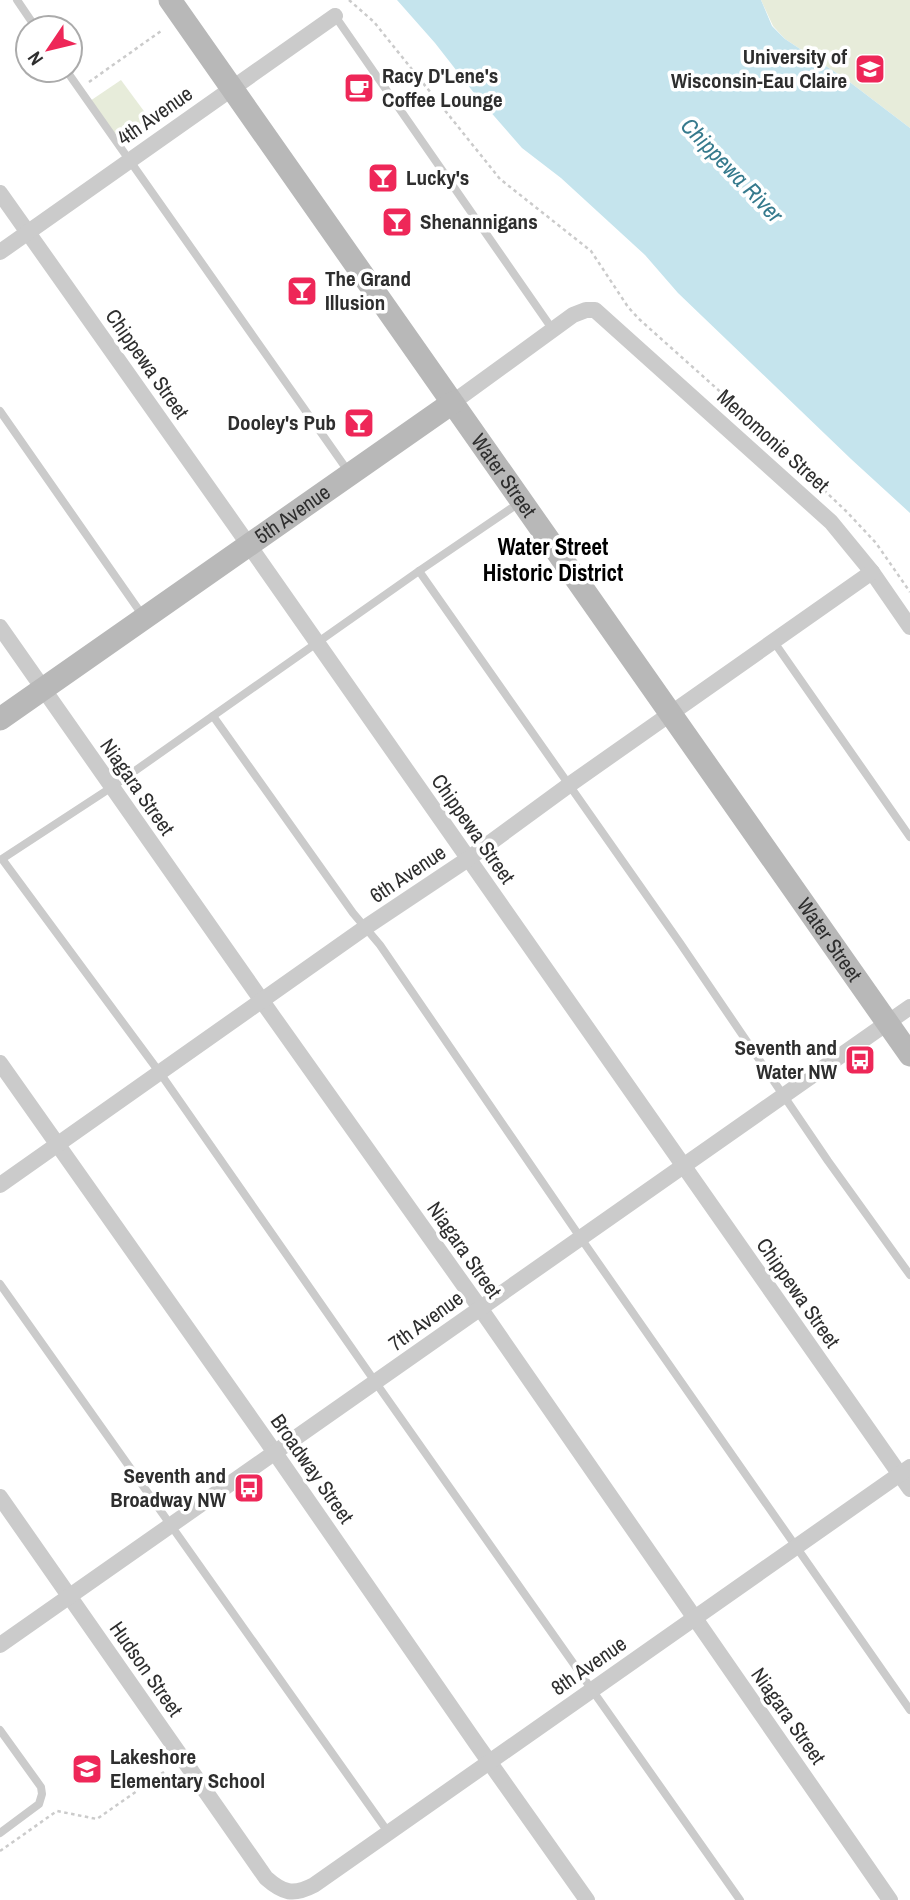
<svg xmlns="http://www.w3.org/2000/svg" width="910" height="1900" viewBox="0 0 910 1900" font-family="'Archivo Narrow',sans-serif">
<rect width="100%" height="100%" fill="#fff"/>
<g fill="#e7ecda">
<polygon points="761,0 910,0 910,128 847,80 785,39 773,26"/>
<polygon points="121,80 149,118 118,140 90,101"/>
</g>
<polygon fill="#c5e4ed" points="397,0 761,0 772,26 785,39 847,80 910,128 910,513 851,459 678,293 645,255 561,178 522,148 474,93 435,43"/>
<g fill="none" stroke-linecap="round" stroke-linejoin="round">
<g stroke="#cbcbcb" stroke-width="2.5" stroke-dasharray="3.5 3.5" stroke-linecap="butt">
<polyline points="349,0 374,22 500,179 591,251 628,307 639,319 725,396 847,512 876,543 910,592"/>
<polyline points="89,82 161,31"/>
<polyline points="0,1851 57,1811 97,1819 164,1772"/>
</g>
<g stroke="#cbcbcb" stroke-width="8">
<polyline points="17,0 36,28"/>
<polyline points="335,16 553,330"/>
<polyline points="66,70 348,471"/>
<polyline points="0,411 143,616"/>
<polyline points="519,503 419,571 112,787 2,859 160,1073 376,1383 740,1900"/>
<polyline points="419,571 680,943 828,1161 910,1275"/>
<polyline points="774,642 910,837"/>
<polyline points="213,716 353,913 380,945 580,1237 910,1710"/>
<polyline points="0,1284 388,1832"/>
<polyline points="0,1730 41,1787 42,1794 39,1804 0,1833"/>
</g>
<g stroke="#cbcbcb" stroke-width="16">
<polyline points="0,193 234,524 910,1489"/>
<polyline points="0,252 335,16"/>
<polyline points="452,403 573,315 586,310 595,310 831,522 872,572 910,627"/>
<polyline points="0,627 274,1018 480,1308 890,1900"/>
<polyline points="0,1063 264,1437 478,1746 587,1900"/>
<polyline points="0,1185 366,927 468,859 569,785 872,572"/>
<path d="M0,1497L266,1878C283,1893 293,1896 314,1885L910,1467"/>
<polyline points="0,1645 910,1007"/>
</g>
<g stroke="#b8b8b8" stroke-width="23">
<path id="s1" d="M170,0L910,1055"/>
<path id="s2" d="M0,719L452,403"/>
</g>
</g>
<defs>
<g id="university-square" transform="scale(1.575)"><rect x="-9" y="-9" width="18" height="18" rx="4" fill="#ee2758" stroke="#fff"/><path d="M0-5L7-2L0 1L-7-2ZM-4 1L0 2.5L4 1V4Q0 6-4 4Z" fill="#fff"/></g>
<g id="cafe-square" transform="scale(1.575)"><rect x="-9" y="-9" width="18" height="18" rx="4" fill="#ee2758" stroke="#fff"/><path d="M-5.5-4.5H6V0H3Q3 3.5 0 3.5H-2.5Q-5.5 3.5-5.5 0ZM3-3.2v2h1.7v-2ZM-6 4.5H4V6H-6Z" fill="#fff"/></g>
<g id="bar-square" transform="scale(1.575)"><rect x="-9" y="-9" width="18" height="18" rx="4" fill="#ee2758" stroke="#fff"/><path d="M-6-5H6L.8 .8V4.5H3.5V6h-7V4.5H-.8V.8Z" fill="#fff"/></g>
<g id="bus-square" transform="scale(1.575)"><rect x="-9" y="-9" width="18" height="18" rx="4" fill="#ee2758" stroke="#fff"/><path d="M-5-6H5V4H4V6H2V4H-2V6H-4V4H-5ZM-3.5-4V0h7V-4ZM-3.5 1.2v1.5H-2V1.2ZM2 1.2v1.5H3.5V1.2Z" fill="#fff"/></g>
<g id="school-square" transform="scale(1.575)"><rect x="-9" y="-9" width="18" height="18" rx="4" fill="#ee2758" stroke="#fff"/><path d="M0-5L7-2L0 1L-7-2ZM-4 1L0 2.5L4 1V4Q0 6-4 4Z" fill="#fff"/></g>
</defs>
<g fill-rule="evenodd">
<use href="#university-square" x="870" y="69"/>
<use href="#cafe-square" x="359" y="88"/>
<use href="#bar-square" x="383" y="178"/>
<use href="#bar-square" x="397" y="222"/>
<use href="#bar-square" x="302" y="291"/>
<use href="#bar-square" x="359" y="423"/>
<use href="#bus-square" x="860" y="1060"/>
<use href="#bus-square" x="249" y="1488"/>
<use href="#school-square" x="87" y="1769"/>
</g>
<g text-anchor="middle" stroke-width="7" stroke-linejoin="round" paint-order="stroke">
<g font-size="21" font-weight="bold" fill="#2e2e2e" stroke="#fff" text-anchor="start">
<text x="847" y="64" text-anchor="end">University of<tspan x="847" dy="24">Wisconsin-Eau Claire</tspan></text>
<text x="382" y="83">Racy D'Lene's<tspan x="382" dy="24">Coffee Lounge</tspan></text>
<text x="406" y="185">Lucky's</text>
<text x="420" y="229">Shenannigans</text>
<text x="325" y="286">The Grand<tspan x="325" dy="24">Illusion</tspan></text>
<text x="336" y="430" text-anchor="end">Dooley's Pub</text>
<text x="837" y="1055" text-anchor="end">Seventh and<tspan x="837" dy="24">Water NW</tspan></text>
<text x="226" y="1483" text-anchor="end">Seventh and<tspan x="226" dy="24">Broadway NW</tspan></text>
<text x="110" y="1764">Lakeshore<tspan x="110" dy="24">Elementary School</tspan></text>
</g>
<g font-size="21" fill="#2e2e2e" stroke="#fff">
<text transform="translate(155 116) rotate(-35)" y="7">4th Avenue</text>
<text transform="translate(147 364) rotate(55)" y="7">Chippewa Street</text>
<text transform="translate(773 441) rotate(42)" y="7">Menomonie Street</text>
<text dy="7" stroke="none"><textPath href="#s1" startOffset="581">Water Street</textPath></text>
<text dy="7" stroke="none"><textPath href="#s2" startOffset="357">5th Avenue</textPath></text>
<text transform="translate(137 787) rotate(55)" y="7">Niagara Street</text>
<text transform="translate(473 829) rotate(55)" y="7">Chippewa Street</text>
<text transform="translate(408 874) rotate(-34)" y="7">6th Avenue</text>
<text dy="7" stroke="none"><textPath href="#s1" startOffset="1148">Water Street</textPath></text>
<text transform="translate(464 1250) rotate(55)" y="7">Niagara Street</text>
<text transform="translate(798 1293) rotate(55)" y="7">Chippewa Street</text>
<text transform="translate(426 1321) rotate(-36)" y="7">7th Avenue</text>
<text transform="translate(312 1469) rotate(55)" y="7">Broadway Street</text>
<text transform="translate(589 1666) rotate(-35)" y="7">8th Avenue</text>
<text transform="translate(146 1669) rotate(55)" y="7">Hudson Street</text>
<text transform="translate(788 1716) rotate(55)" y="7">Niagara Street</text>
</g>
<g font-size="23" font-style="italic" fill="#367a8d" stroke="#fff">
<text transform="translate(732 170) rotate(46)" y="8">Chippewa River</text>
</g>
<g font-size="23" font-weight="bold" fill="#000" stroke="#fff">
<text x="553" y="555">Water Street<tspan x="553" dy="26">Historic District</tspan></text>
</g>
</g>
<g transform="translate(49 49) rotate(235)"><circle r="33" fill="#ffffff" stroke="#ababab" stroke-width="2"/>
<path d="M0-5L12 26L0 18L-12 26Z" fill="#ee2758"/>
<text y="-10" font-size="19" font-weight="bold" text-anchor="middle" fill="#2e2e2e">N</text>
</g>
</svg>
